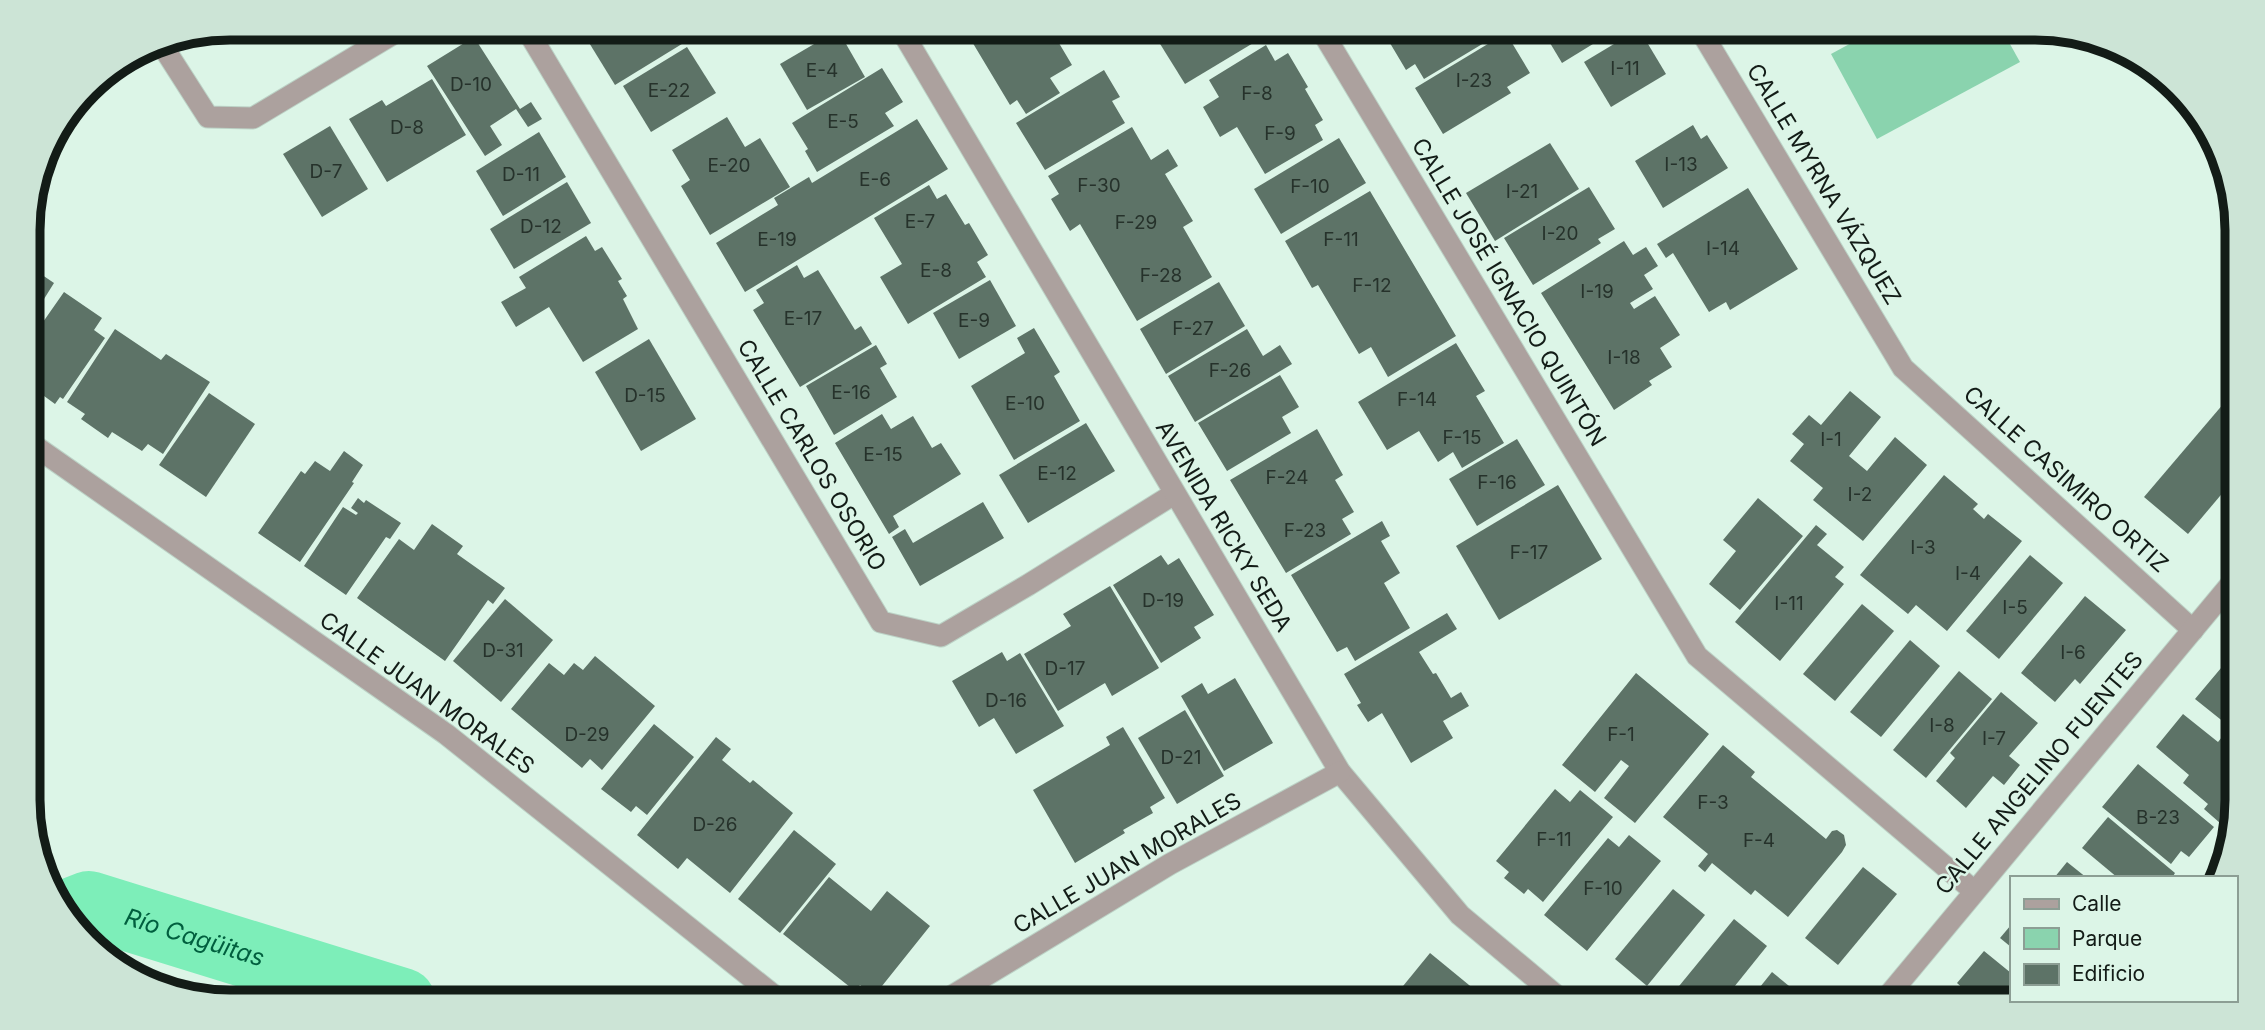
<svg xmlns="http://www.w3.org/2000/svg" width="2265" height="1030" viewBox="0 0 2265 1030" font-family="Inter,sans-serif">
<rect width="100%" height="100%" fill="#dcf5e7"/>
<polygon fill="#8ad3ae" points="1879,28 2001,28 2020,62 1877,139 1831,54"/>
<g fill="none" stroke-linecap="round" stroke-linejoin="round">
<path stroke="#7deeb9" stroke-width="68" id="s1" d="M66,914L89,905L402,1002"/>
</g>
<g fill="#5d7367">
<polygon points="580,28 708,28 615,85"/>
<polygon points="976,28 1050,28 1072,65 1050,78 1060,93 1026,114 1017,100 1010,105 971,40 980,34"/>
<polygon points="1175,28 1273,28 1275,30 1185,84 1157,39"/>
<polygon points="1381,28 1509,28 1424,79 1415,64 1406,70"/>
<polygon points="1541,28 1619,28 1562,63"/>
<polygon points="1639,29 1666,74 1611,107 1584,62"/>
<polygon points="838,30 865,77 807,110 780,64"/>
<polygon points="1506,33 1530,73 1507,87 1511,93 1443,134 1415,88"/>
<polygon points="474,37 520,109 531,102 542,119 528,127 516,109 490,126 502,145 485,156 427,66"/>
<polygon points="1266,45 1275,61 1288,53 1308,87 1305,89 1323,120 1315,125 1323,140 1265,174 1237,127 1220,137 1203,107 1219,97 1209,80"/>
<polygon points="687,47 716,93 651,132 623,86"/>
<polygon points="882,68 903,102 885,113 894,126 817,172 805,151 808,149 792,123"/>
<polygon points="1104,70 1120,97 1112,101 1125,123 1045,170 1016,123"/>
<polygon points="432,79 466,135 387,182 349,119 382,100 386,106"/>
<polygon points="727,117 745,147 760,138 790,187 710,235 681,186 690,180 672,150"/>
<polygon points="917,119 948,169 745,292 716,243 778,205 774,198 809,177 812,183"/>
<polygon points="1693,125 1701,139 1707,135 1728,168 1663,208 1635,161"/>
<polygon points="330,126 368,189 322,217 283,154"/>
<polygon points="1132,127 1151,160 1168,149 1178,166 1165,174 1193,221 1183,227 1212,277 1137,321 1080,224 1070,231 1051,199 1059,194 1048,176"/>
<polygon points="539,132 566,177 503,216 476,171"/>
<polygon points="1339,138 1366,183 1281,234 1254,189"/>
<polygon points="1550,143 1579,189 1495,241 1466,193"/>
<polygon points="567,182 591,223 514,269 490,229"/>
<polygon points="929,185 937,199 946,194 965,225 969,223 988,255 977,262 986,277 908,324 880,277 902,264 874,218"/>
<polygon points="1589,187 1615,229 1598,239 1601,243 1533,285 1504,238"/>
<polygon points="1748,188 1798,269 1730,310 1726,302 1709,312 1673,253 1666,258 1657,244"/>
<polygon points="1370,191 1456,336 1388,377 1371,347 1359,354 1318,285 1312,288 1285,241"/>
<polygon points="586,236 595,251 602,247 622,279 618,281 627,296 623,299 638,329 583,362 549,307 516,327 501,302 526,288 519,277"/>
<polygon points="1624,241 1633,255 1646,247 1658,266 1644,275 1653,289 1630,303 1634,309 1655,296 1680,335 1660,348 1672,367 1649,381 1652,385 1614,410 1541,293"/>
<polygon points="797,265 804,278 818,270 855,330 861,326 872,344 800,387 753,310 764,303 756,290"/>
<polygon points="29,266 54,283 29,323"/>
<polygon points="990,280 1016,326 959,359 933,313"/>
<polygon points="1219,282 1245,326 1166,374 1140,329"/>
<polygon points="64,292 102,318 94,330 105,338 63,399 60,397 55,404 29,385 29,342"/>
<polygon points="1034,328 1060,372 1054,376 1080,421 1014,460 971,386 1025,353 1017,338"/>
<polygon points="115,329 161,360 166,354 210,382 163,454 148,444 142,451 112,432 108,438 81,419 85,414 67,402"/>
<polygon points="1247,329 1263,356 1280,345 1292,364 1195,422 1168,376"/>
<polygon points="649,339 696,419 641,451 595,372"/>
<polygon points="1456,343 1485,391 1476,396 1504,443 1462,468 1453,452 1438,462 1419,431 1387,450 1358,402"/>
<polygon points="876,345 887,364 880,368 897,397 834,435 806,386"/>
<polygon points="1280,375 1299,407 1282,417 1291,433 1227,471 1198,423"/>
<polygon points="2236,389 2236,477 2188,534 2144,497"/>
<polygon points="1850,391 1881,417 1849,456 1867,471 1895,437 1927,465 1863,541 1813,500 1823,488 1790,461 1804,444 1792,434 1809,415 1821,425"/>
<polygon points="209,393 255,424 206,497 159,465"/>
<polygon points="882,414 891,429 913,416 932,448 941,443 961,474 893,516 899,527 889,534 835,443"/>
<polygon points="1086,423 1115,471 1028,523 999,475"/>
<polygon points="1317,429 1343,475 1335,480 1354,512 1342,519 1351,534 1286,573 1230,480"/>
<polygon points="1517,439 1545,485 1477,526 1449,479"/>
<polygon points="344,451 363,465 352,482 354,483 300,562 258,533 301,471 305,474 315,461 330,471"/>
<polygon points="1944,475 1978,504 1973,509 1984,519 1988,514 2022,541 1947,631 1916,605 1908,614 1860,575"/>
<polygon points="1558,485 1602,559 1499,620 1456,546"/>
<polygon points="358,498 364,503 366,500 401,523 390,539 386,537 346,595 304,566 343,507 356,515 358,513 351,508"/>
<polygon points="1758,498 1803,536 1740,610 1709,584 1736,551 1723,540"/>
<polygon points="983,502 1004,538 920,586 892,537 905,529 913,543"/>
<polygon points="1382,521 1390,536 1381,541 1400,573 1384,583 1410,628 1355,661 1347,647 1337,652 1291,575"/>
<polygon points="432,524 463,546 457,554 505,588 493,604 488,600 445,661 357,598 399,539 414,550"/>
<polygon points="1816,525 1827,534 1817,545 1844,567 1835,577 1844,584 1780,661 1735,622"/>
<polygon points="1161,555 1168,565 1179,558 1214,615 1194,627 1201,638 1161,663 1113,585"/>
<polygon points="2030,555 2063,583 1999,659 1966,631"/>
<polygon points="1110,586 1159,668 1112,696 1105,683 1058,711 1024,654 1071,626 1063,614"/>
<polygon points="2085,596 2126,630 2080,684 2075,679 2055,702 2021,673"/>
<polygon points="505,599 553,640 501,702 453,661"/>
<polygon points="1862,604 1894,631 1835,701 1803,674"/>
<polygon points="1447,613 1457,629 1419,652 1433,674 1436,673 1451,698 1461,692 1469,706 1443,721 1453,738 1411,763 1382,713 1368,722 1357,705 1361,703 1344,674"/>
<polygon points="1910,640 1940,666 1881,737 1850,712"/>
<polygon points="2237,649 2237,800 2232,826 2228,830 2204,809 2208,804 2183,783 2189,775 2156,747 2183,714 2218,742 2230,727 2195,699"/>
<polygon points="1002,652 1007,661 1020,653 1064,726 1016,754 994,718 979,727 952,681"/>
<polygon points="595,656 655,706 602,770 590,759 582,768 511,709 549,663 564,675 574,663 583,670"/>
<polygon points="1959,671 1992,699 1926,778 1893,750"/>
<polygon points="1636,673 1709,734 1635,823 1604,798 1629,766 1621,760 1595,792 1562,765"/>
<polygon points="1235,678 1273,743 1224,771 1181,696 1202,683 1208,694"/>
<polygon points="2001,692 2038,723 2009,756 2020,765 2004,785 1993,776 1966,808 1936,781 1955,758 1950,753"/>
<polygon points="1185,710 1224,776 1177,804 1138,738"/>
<polygon points="654,724 694,757 647,815 636,806 631,812 601,789"/>
<polygon points="1123,727 1165,798 1150,807 1153,813 1123,830 1125,833 1075,863 1033,790 1110,745 1106,737"/>
<polygon points="716,737 731,749 722,760 750,783 753,780 793,813 730,893 687,858 678,869 637,835"/>
<polygon points="1723,745 1755,772 1751,777 1826,839 1832,831 1837,830 1844,835 1846,845 1842,852 1788,917 1755,890 1751,895 1712,863 1705,872 1698,866 1708,854 1663,817"/>
<polygon points="2138,764 2214,827 2189,857 2181,851 2171,864 2102,807"/>
<polygon points="1555,789 1570,802 1580,790 1613,817 1543,902 1528,889 1524,894 1504,878 1509,872 1496,861"/>
<polygon points="2108,817 2175,873 2172,878 2118,878 2082,848"/>
<polygon points="794,830 836,864 780,933 738,899"/>
<polygon points="1629,835 1661,861 1587,951 1544,915 1608,838 1619,847"/>
<polygon points="2067,862 2087,878 2054,878"/>
<polygon points="1863,867 1897,894 1838,965 1805,938"/>
<polygon points="829,877 871,911 887,891 930,926 874,996 860,985 855,991 783,934"/>
<polygon points="1673,889 1705,915 1647,986 1615,959"/>
<polygon points="1734,919 1767,946 1722,1002 1666,1002"/>
<polygon points="2011,925 2011,947 2000,938"/>
<polygon points="1984,951 2011,973 2011,1002 1961,1002 1968,993 1957,983"/>
<polygon points="1430,953 1480,994 1474,1002 1390,1002"/>
<polygon points="1772,972 1805,999 1803,1002 1748,1002"/>
</g>
<g fill="none" stroke-linecap="round" stroke-linejoin="round">
<g stroke="#bcd2c6" stroke-width="23">
<g id="minor">
<polyline points="526,28 881,622 941,636 1028,585 1174,494"/>
<polyline points="900,28 1340,772 1460,915 1564,1002"/>
<polyline points="1320,28 1697,656 1974,891"/>
<polyline points="1699,28 1903,368 2193,630"/>
<polyline points="160,42 208,117 253,118 403,28"/>
<polyline points="29,442 446,734 782,1002"/>
<polyline points="942,1002 1170,864 1340,772"/>
<polyline points="1883,1002 2236,578"/>
</g>
</g>
<use href="#minor" stroke="#aca19e" stroke-width="21"/>
</g>
<g text-anchor="middle" stroke-width="5" stroke-linejoin="round" paint-order="stroke">
<g font-size="19" fill="#26322b">
<text x="1625" y="75">I-11</text>
<text x="822" y="77">E-4</text>
<text x="1474" y="87">I-23</text>
<text x="471" y="91">D-10</text>
<text x="669" y="97">E-22</text>
<text x="1257" y="100">F-8</text>
<text x="843" y="128">E-5</text>
<text x="407" y="134">D-8</text>
<text x="1280" y="140">F-9</text>
<text x="1681" y="171">I-13</text>
<text x="729" y="172">E-20</text>
<text x="326" y="178">D-7</text>
<text x="521" y="181">D-11</text>
<text x="875" y="186">E-6</text>
<text x="1099" y="192">F-30</text>
<text x="1310" y="193">F-10</text>
<text x="1522" y="198">I-21</text>
<text x="920" y="228">E-7</text>
<text x="1136" y="229">F-29</text>
<text x="541" y="233">D-12</text>
<text x="1560" y="240">I-20</text>
<text x="777" y="246">E-19</text>
<text x="1341" y="246">F-11</text>
<text x="1723" y="255">I-14</text>
<text x="936" y="277">E-8</text>
<text x="1161" y="282">F-28</text>
<text x="1372" y="292">F-12</text>
<text x="1597" y="298">I-19</text>
<text x="803" y="325">E-17</text>
<text x="974" y="327">E-9</text>
<text x="1193" y="335">F-27</text>
<text x="1624" y="364">I-18</text>
<text x="1230" y="377">F-26</text>
<text x="851" y="399">E-16</text>
<text x="645" y="402">D-15</text>
<text x="1417" y="406">F-14</text>
<text x="1025" y="410">E-10</text>
<text x="1462" y="444">F-15</text>
<text x="1831" y="446">I-1</text>
<text x="883" y="461">E-15</text>
<text x="1057" y="480">E-12</text>
<text x="1287" y="484">F-24</text>
<text x="1497" y="489">F-16</text>
<text x="1860" y="501">I-2</text>
<text x="1305" y="537">F-23</text>
<text x="1923" y="554">I-3</text>
<text x="1529" y="559">F-17</text>
<text x="1968" y="580">I-4</text>
<text x="1163" y="607">D-19</text>
<text x="1789" y="610">I-11</text>
<text x="2015" y="614">I-5</text>
<text x="503" y="657">D-31</text>
<text x="2073" y="659">I-6</text>
<text x="1065" y="675">D-17</text>
<text x="1006" y="707">D-16</text>
<text x="1942" y="732">I-8</text>
<text x="587" y="741">D-29</text>
<text x="1621" y="741">F-1</text>
<text x="1994" y="745">I-7</text>
<text x="1181" y="764">D-21</text>
<text x="1713" y="809">F-3</text>
<text x="2158" y="824">B-23</text>
<text x="715" y="831">D-26</text>
<text x="1554" y="846">F-11</text>
<text x="1759" y="847">F-4</text>
<text x="1603" y="895">F-10</text>
</g>
<g font-size="23" fill="#131c17" stroke="#dcf5e7">
<text transform="translate(1824 184) rotate(59)" y="8">CALLE MYRNA VÁZQUEZ</text>
<text transform="translate(1509 292) rotate(59)" y="8">CALLE JOSÉ IGNACIO QUINTÓN</text>
<text transform="translate(812 455) rotate(59)" y="8">CALLE CARLOS OSORIO</text>
<text transform="translate(2066 479) rotate(42)" y="8">CALLE CASIMIRO ORTIZ</text>
<text transform="translate(1224 526) rotate(59)" y="8">AVENIDA RICKY SEDA</text>
<text transform="translate(427 693) rotate(36)" y="8">CALLE JUAN MORALES</text>
<text transform="translate(2039 773) rotate(-50)" y="8">CALLE ANGELINO FUENTES</text>
<text transform="translate(1127 863) rotate(-30)" y="8">CALLE JUAN MORALES</text>
</g>
<g font-size="24" font-style="italic" fill="#005f3e" stroke="#dcf5e7">
<text dy="8" stroke="none"><textPath href="#s1" startOffset="135">Río Cagüitas</textPath></text>
</g>
</g>
<path d="M0 0H2265V1030H0ZM230 40H2035A190 190 0 0 1 2225 230V800A190 190 0 0 1 2035 990H230A190 190 0 0 1 40 800V230A190 190 0 0 1 230 40Z" fill="#cce4d6" fill-rule="evenodd"/>
<path fill="none" stroke="#131c17" stroke-width="9" d="M230 40H2035A190 190 0 0 1 2225 230V800A190 190 0 0 1 2035 990H230A190 190 0 0 1 40 800V230A190 190 0 0 1 230 40Z"/>
<rect x="2010" y="876" width="228" height="126" fill="#dcf5e7" stroke="#8c9e94" stroke-width="2"/>
<rect x="2024" y="899" width="35" height="10" fill="#aca19e" stroke="#8c9e94" stroke-width="2"/>
<text x="2072" y="911" font-size="21" fill="#131c17">Calle</text>
<rect x="2024" y="928" width="35" height="21" fill="#8ad3ae" stroke="#8c9e94" stroke-width="2"/>
<text x="2072" y="946" font-size="21" fill="#131c17">Parque</text>
<rect x="2024" y="964" width="35" height="21" fill="#5d7367" stroke="#8c9e94" stroke-width="2"/>
<text x="2072" y="981" font-size="21" fill="#131c17">Edificio</text>
</svg>
